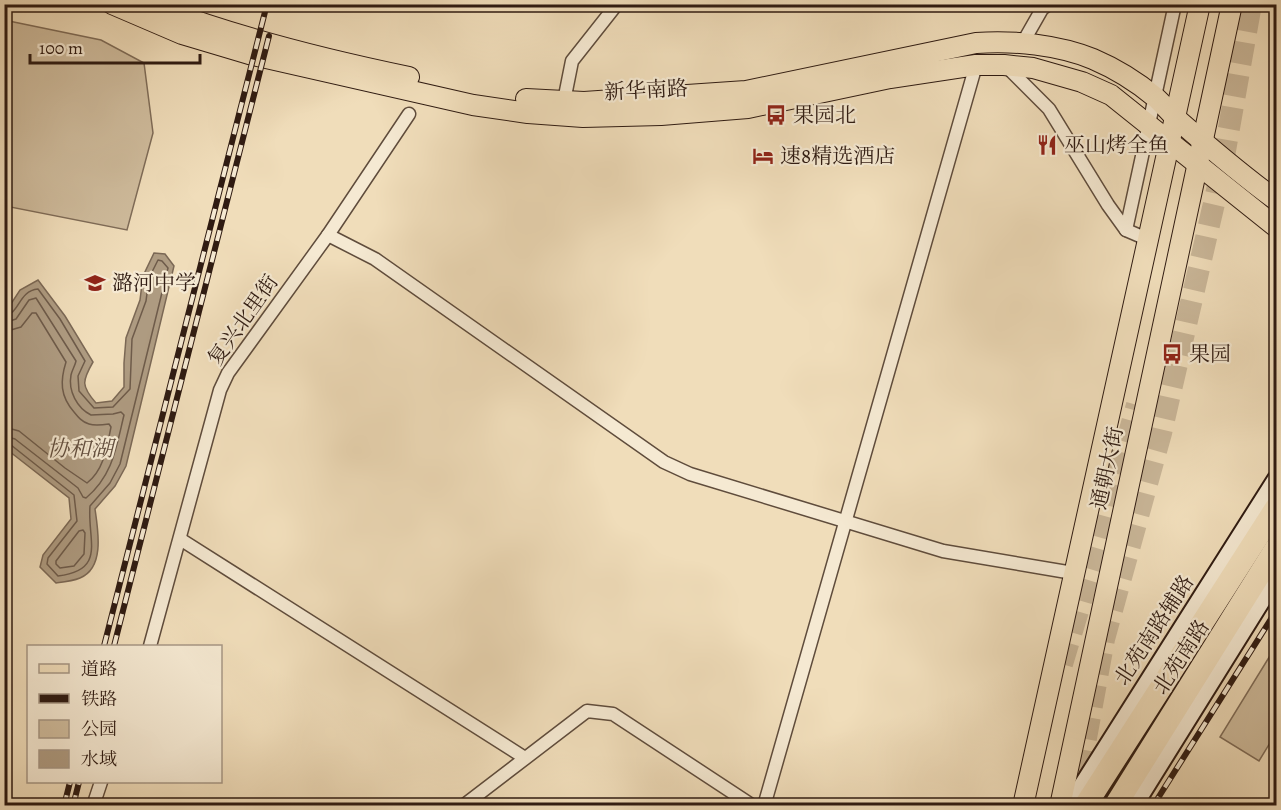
<svg xmlns="http://www.w3.org/2000/svg" width="1281" height="810" viewBox="0 0 1281 810" font-family="Alegreya,'Noto Serif SC',serif">
<rect width="100%" height="100%" fill="#f0ddba"/>
<filter id="stains"><feTurbulence type="fractalNoise" baseFrequency=".00333" numOctaves="4"/><feColorMatrix values="0 0 0 0 .2 0 0 0 0 .09 0 0 0 0 .02 0 0 0 .5 -.17"/></filter>
<radialGradient id="worn" r=".72"><stop offset=".6" stop-color="#630" stop-opacity="0"/><stop offset="1" stop-color="#630" stop-opacity=".3"/></radialGradient>
<g fill="#cfbc9d" stroke="#7f6c58" stroke-width="1.5">
<polygon points="4,20 101,40 144,63 153,133 127,230 5,206"/>
<polygon points="1276,646 1276,733 1259,761 1220,737"/>
</g>
<path fill="#ae9b81" stroke="#7b6855" stroke-width="1.5" d="M154,253L165,254L174,266L126,466L115,486L95,509C98,530 105,568 80,578C73,581 64,582 56,583L40,567L43,555L71,519L69,498L5,448V313L20,290L38,280L65,316L93,362C82,381 81,386 96,403L112,401L124,387V363L126,338L140,300L143,276Z"/>
<g fill="none" stroke-linecap="round" stroke-linejoin="round">
<g stroke="#6e5b4a" stroke-width="1.5">
<path d="M4,316C20,314 18,291 38,289L60,319L85,361L78,376L79,391L94,408L113,407L130,389L132,339L146,301L149,278L158,260L162,261L168,268L120,464L110,483L90,506C87,540 107,570 58,576L47,564L48,558L77,521L74,495L11,445L4,444"/>
<path d="M4,323L16,319L29,300L36,298L76,361C75,366 72,370 71,375C68,391 77,408 91,415L113,414L121,412L124,415C116,448 113,475 86,498L83,497L78,488L15,439L4,436"/>
<path d="M4,332L21,327L32,313H36L66,362C60,381 60,396 74,412C78,417 82,422 89,424C95,426 102,425 109,424L111,427C107,447 104,470 87,483L65,468L19,431L4,427"/>
<polygon points="83,530 85,533 84,554 74,566 60,568 56,564 56,561 79,531"/>
</g>
<g stroke="#c9b698" stroke-width="22" stroke-dasharray="22 11" stroke-linecap="butt">
<polyline points="1062,664 1097,548 1137,405"/>
<polyline points="1074,804 1104,639 1161,433 1221,173 1251,4"/>
</g>
<g stroke="#5f4c3c" stroke-width="15">
<g id="street">
<polyline points="1022,44 1042,9 1049,4"/>
<polyline points="1005,65 1049,109 1108,205 1126,230 1147,239"/>
<polyline points="564,101 572,61 617,4"/>
<polyline points="1126,230 1175,4"/>
<polyline points="328,235 375,259 664,462 690,474 943,551 1073,573"/>
<polyline points="180,539 525,758"/>
<polyline points="150,646 220,390 228,373 328,235 409,114"/>
<polyline points="93,806 101,782"/>
<polyline points="463,806 587,711 613,714 753,806"/>
<polyline points="764,806 976,65"/>
</g>
</g>
<g stroke="#2f1b12" stroke-width="20">
<g id="secondary">
<polyline points="1069,806 1276,479"/>
<polyline points="1134,806 1276,578"/>
</g>
</g>
<g stroke="#2f1b12" stroke-width="22">
<g id="primary">
<polyline points="112,4 182,34 249,54 473,105 528,113 583,117 661,115 748,108 890,78 976,65 1004,65 1033,68 1082,82 1111,95 1276,227"/>
<path d="M149,4C231,36 322,59 409,77"/>
<path d="M526,99L584,102L746,91L976,43C1013,40 1059,45 1093,59C1114,68 1137,82 1155,97C1163,104 1170,113 1178,120C1210,148 1242,175 1276,200"/>
<polyline points="1023,806 1200,4"/>
<polyline points="1060,806 1232,4"/>
</g>
</g>
<g stroke="#2f1b12" stroke-width="26">
<g id="highway">
<polyline points="1085,806 1276,508"/>
<polyline points="1115,806 1276,548"/>
</g>
</g>
<use href="#street" stroke="#f5e9d2" stroke-width="12"/>
<use href="#secondary" stroke="#f5e9d2" stroke-width="16"/>
<use href="#primary" stroke="#f0ddba" stroke-width="20"/>
<use href="#highway" stroke="#f0ddba" stroke-width="22"/>
<g stroke="#2f1b12" stroke-width="6">
<g id="rail">
<polyline points="104,646 267,4"/>
<polyline points="114,646 269,36"/>
<polyline points="64,806 70,782"/>
<polyline points="73,806 79,782"/>
<polyline points="1153,806 1276,611"/>
</g>
</g>
<use href="#rail" stroke="#f5e9d2" stroke-width="4" stroke-dasharray="11" stroke-linecap="butt"/>
</g>
<defs>
<g id="bus-bare" transform="scale(1.62)"><path d="M-5-6H5V4H4V6H2V4H-2V6H-4V4H-5ZM-3.5-4V0h7V-4ZM-3.5 1.2v1.5H-2V1.2ZM2 1.2v1.5H3.5V1.2Z" fill="#8f2418" stroke="#f5e9d2" stroke-width="2.5" paint-order="stroke"/></g>
<g id="restaurant-bare" transform="scale(1.62)"><path d="M-5-6h1v4h1v-4h1v4h1v-4h1v5L-1.5 .5V6h-2V.5L-5-1ZM5-6V6H3V1.5H1.5Q1.5-4 5-6Z" fill="#8f2418" stroke="#f5e9d2" stroke-width="2.5" paint-order="stroke"/></g>
<g id="hotel-bare" transform="scale(1.62)"><path d="M-6-4.5h1.5V1H6V5H4.5V3h-9V5H-6ZM-4 0a1.8 1.8 0 1 1 3.6 0ZM.5 0V-2.5h3Q6-2.5 6 0Z" fill="#8f2418" stroke="#f5e9d2" stroke-width="2.5" paint-order="stroke"/></g>
<g id="school-bare" transform="scale(1.62)"><path d="M0-5L7-2L0 1L-7-2ZM-4 1L0 2.5L4 1V4Q0 6-4 4Z" fill="#8f2418" stroke="#f5e9d2" stroke-width="2.5" paint-order="stroke"/></g>
</defs>
<g fill-rule="evenodd">
<use href="#bus-bare" x="776" y="115"/>
<use href="#restaurant-bare" x="1047" y="145"/>
<use href="#hotel-bare" x="763" y="156"/>
<use href="#school-bare" x="95" y="283"/>
<use href="#bus-bare" x="1172" y="354"/>
</g>
<g text-anchor="middle" stroke-width="4.5" stroke-linejoin="round" paint-order="stroke">
<g font-size="21" fill="#2f1b12" stroke="#f5e9d2">
<text transform="translate(646 90) rotate(-3)" y="7">新华南路</text>
<text transform="translate(243 320) rotate(-55)" y="7">复兴北里街</text>
<text transform="translate(1107 468) rotate(-78)" y="7">通朝大街</text>
<text transform="translate(1154 630) rotate(-57)" y="7">北苑南路辅路</text>
<text transform="translate(1181 657) rotate(-57)" y="7">北苑南路</text>
</g>
<g font-size="21" fill="#2f1b12" stroke="#f5e9d2" text-anchor="start">
<text x="793" y="122">果园北</text>
<text x="1064" y="152">巫山烤全鱼</text>
<text x="780" y="163">速8精选酒店</text>
<text x="112" y="290">潞河中学</text>
<text x="1189" y="361">果园</text>
</g>
<g font-size="22" font-style="italic" fill="#624e3e" stroke="#f5e9d2">
<text x="80" y="456">协和湖</text>
</g>
</g>
<rect width="1281" height="810" fill="none" stroke="#f0ddba" stroke-width="24"/>
<rect x="6" y="6" width="1269" height="798" fill="none" stroke="#2f1b12" stroke-width="3"/>
<rect x="12" y="12" width="1257" height="786" fill="none" stroke="#2f1b12" stroke-width="1.5"/>
<rect x="27" y="645" width="195" height="138" fill="#f5e9d2" stroke="#a69785" stroke-width="1.5"/>
<rect x="39" y="664" width="30" height="9" fill="#f0ddba" stroke="#a69785" stroke-width="1.5"/>
<text x="81" y="675" font-size="18" fill="#2f1b12">道路</text>
<rect x="39" y="694" width="30" height="9" fill="#2f1b12" stroke="#a69785" stroke-width="1.5"/>
<text x="81" y="705" font-size="18" fill="#2f1b12">铁路</text>
<rect x="39" y="720" width="30" height="18" fill="#cfbc9d" stroke="#a69785" stroke-width="1.5"/>
<text x="81" y="735" font-size="18" fill="#2f1b12">公园</text>
<rect x="39" y="750" width="30" height="18" fill="#ae9b81" stroke="#a69785" stroke-width="1.5"/>
<text x="81" y="765" font-size="18" fill="#2f1b12">水域</text>
<path d="M30 54v9h170v-9" fill="none" stroke="#2f1b12" stroke-width="3"/>
<text x="39" y="54" font-size="18" fill="#2f1b12" stroke="#f5e9d2" stroke-width="4.5" paint-order="stroke">100 m</text>
<rect width="100%" height="100%" filter="url(#stains)"/>
<rect width="100%" height="100%" fill="url(#worn)"/>
</svg>
